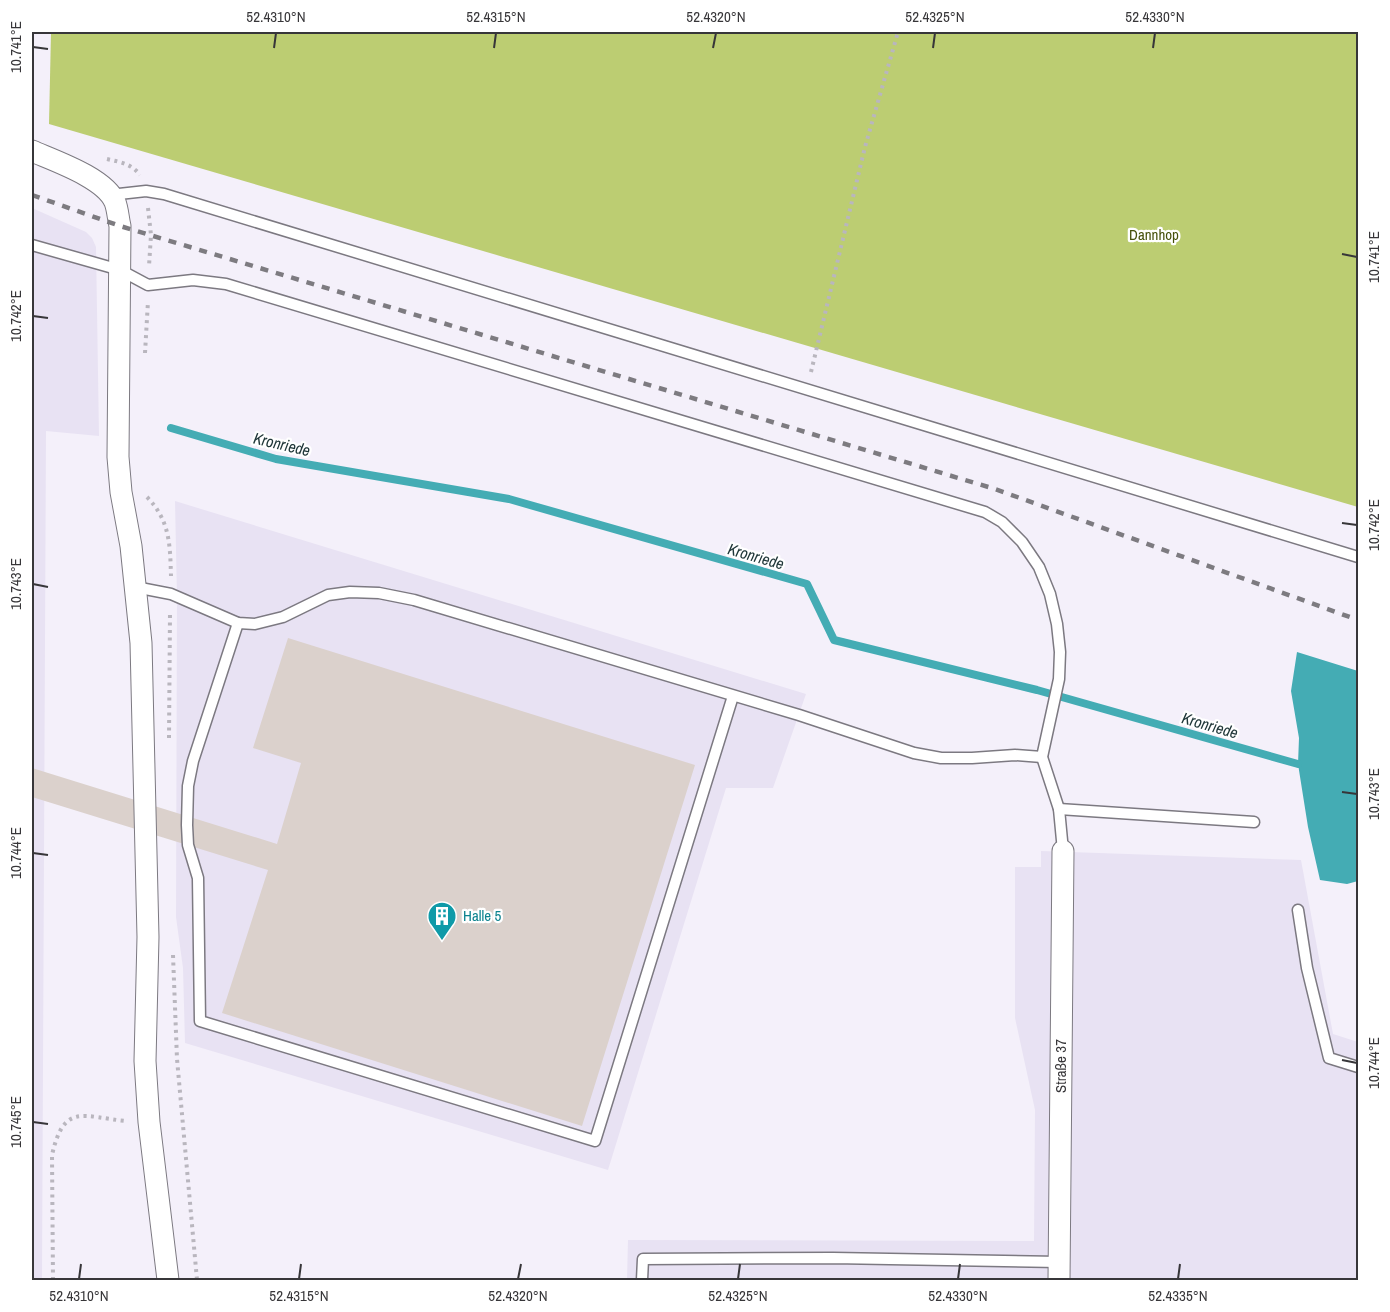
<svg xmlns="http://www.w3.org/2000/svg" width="1390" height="1312" viewBox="0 0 1390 1312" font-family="'Archivo Narrow',sans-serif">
<rect width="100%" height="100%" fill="#f4f0fa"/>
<g fill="#e8e2f3">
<polygon points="32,208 86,232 92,238 96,247 99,436 46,431 42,1280 32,1280"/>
<polygon points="175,501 806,694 773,788 726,788 608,1170 185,1043 183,968 176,917 177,597"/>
<polygon points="1041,851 1301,860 1333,1034 1358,1042 1358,1280 627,1280 628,1240 1034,1241 1035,1110 1015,1018 1015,867 1041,867"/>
</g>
<polygon fill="#bccd72" points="51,32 1358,32 1358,507 49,124"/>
<polygon fill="#44acb4" points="1297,652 1358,671 1358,881 1347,884 1320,880 1308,827 1298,764 1299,738 1291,691"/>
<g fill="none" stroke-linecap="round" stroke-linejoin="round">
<polyline stroke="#44acb4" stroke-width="8" points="171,428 276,459 509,499 807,584 834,640 1037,690 1298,764"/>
</g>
<polygon fill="#dbd1cc" points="288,638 695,765 582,1126 222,1013 268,870 32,797 32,768 277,844 301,763 253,748"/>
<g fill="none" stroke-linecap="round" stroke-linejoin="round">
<g stroke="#7c7981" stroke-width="13">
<g id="service">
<polyline points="110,195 146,191 164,194 1358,557"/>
<polyline points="32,245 120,270 148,285 193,280 226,284 985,512 1002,522 1022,542 1039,567 1050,594 1057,624 1060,652 1059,679 1042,757 1059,809 1063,851"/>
<polyline points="135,587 171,594 238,623 255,624 283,617 328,595 350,592 379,593 414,600 799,715 914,753 941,758 972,758 1015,755 1042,757"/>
<polyline points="238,623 193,761 188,786 187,825 188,845 198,878 200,1021 595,1141 733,696"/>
<polyline points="1059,809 1254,822"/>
<polyline points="1298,910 1307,968 1329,1058 1358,1067"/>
<polyline points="642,1280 643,1259 833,1258 1059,1262"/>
</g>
</g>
<g stroke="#7c7981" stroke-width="23">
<g id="minor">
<path d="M32,151C55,161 105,178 115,202C118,210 118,218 120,226L118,457L121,492L131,546L141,643L148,937L145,1061L149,1122L168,1280"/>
<polyline points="1059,1280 1063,851"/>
</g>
</g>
<g stroke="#b9b6be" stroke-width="4" stroke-dasharray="3 4.5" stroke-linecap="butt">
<path d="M107,159C120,162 132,164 140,175"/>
<polyline points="148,208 151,235 149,266"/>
<polyline points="145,353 148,301"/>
<polyline points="811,372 865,147 898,32"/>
<path d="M147,497C170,521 170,544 171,576"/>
<polyline points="169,738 170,613"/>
<polyline points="173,955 177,1059 197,1280"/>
<path d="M53,1280L52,1155C64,1102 83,1117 126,1121"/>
</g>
<use href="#service" stroke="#fff" stroke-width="10"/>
<use href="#minor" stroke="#fff" stroke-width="21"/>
<polyline stroke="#7d7b80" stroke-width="4.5" stroke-dasharray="8 8" stroke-linecap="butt" points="32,195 120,226 995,489 1358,620"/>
</g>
<path fill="none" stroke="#373639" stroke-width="2" d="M33,47L48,49M274,48L276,33M494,48L496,33M713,48L716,33M933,48L935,33M1153,48L1155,33M1342,254L1357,257M33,316L48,318M1342,523L1357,525M33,584L48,587M1342,792L1357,794M33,853L48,855M1342,1060L1357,1063M33,1122L48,1124M79,1279L81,1264M299,1279L301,1264M518,1279L521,1264M738,1279L740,1264M958,1279L960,1264M1178,1279L1180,1264"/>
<defs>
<g id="building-pin" transform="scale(1.5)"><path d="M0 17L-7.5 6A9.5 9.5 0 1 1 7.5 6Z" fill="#0f9aa8" stroke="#fff"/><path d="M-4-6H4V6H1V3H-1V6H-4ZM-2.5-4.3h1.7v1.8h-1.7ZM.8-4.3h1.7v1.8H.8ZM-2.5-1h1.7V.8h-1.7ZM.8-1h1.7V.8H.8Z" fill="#fff"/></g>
</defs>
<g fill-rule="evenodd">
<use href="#building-pin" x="442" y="916"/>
</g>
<g text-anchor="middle" stroke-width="4.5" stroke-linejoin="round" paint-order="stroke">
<g font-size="15" fill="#45500a" stroke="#fff">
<text x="1154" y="240">Dannhop</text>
</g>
<g font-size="15" fill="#0d838f" stroke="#fff" text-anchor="start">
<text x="463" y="921">Halle 5</text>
</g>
<g font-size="15" fill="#373639" stroke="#fff">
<text transform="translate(1061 1066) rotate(-90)" y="5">Straße 37</text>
</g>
<g font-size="16" font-style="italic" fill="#203739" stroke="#fff">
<text transform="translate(282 444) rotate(13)" y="6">Kronriede</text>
<text transform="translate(756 556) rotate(16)" y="6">Kronriede</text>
<text transform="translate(1210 725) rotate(16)" y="6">Kronriede</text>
</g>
</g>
<rect width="1390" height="1312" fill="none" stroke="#ffffff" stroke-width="66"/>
<rect x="33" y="33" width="1324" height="1246" fill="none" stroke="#373639" stroke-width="2"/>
<g font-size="15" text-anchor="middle" fill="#373639">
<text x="276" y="22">52.4310°N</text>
<text x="496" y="22">52.4315°N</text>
<text x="716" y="22">52.4320°N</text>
<text x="935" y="22">52.4325°N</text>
<text x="1155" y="22">52.4330°N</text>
<text transform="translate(16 47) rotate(-90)" y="5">10.741°E</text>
<text transform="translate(1374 257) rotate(-90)" y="5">10.741°E</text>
<text transform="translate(16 316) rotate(-90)" y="5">10.742°E</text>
<text transform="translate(1374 525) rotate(-90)" y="5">10.742°E</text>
<text transform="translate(16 584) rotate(-90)" y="5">10.743°E</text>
<text transform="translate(1374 794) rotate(-90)" y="5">10.743°E</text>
<text transform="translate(16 853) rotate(-90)" y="5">10.744°E</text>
<text transform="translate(1374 1063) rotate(-90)" y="5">10.744°E</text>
<text transform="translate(16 1122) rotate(-90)" y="5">10.745°E</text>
<text x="79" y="1301">52.4310°N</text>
<text x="299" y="1301">52.4315°N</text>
<text x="518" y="1301">52.4320°N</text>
<text x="738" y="1301">52.4325°N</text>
<text x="958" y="1301">52.4330°N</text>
<text x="1178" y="1301">52.4335°N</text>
</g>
</svg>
